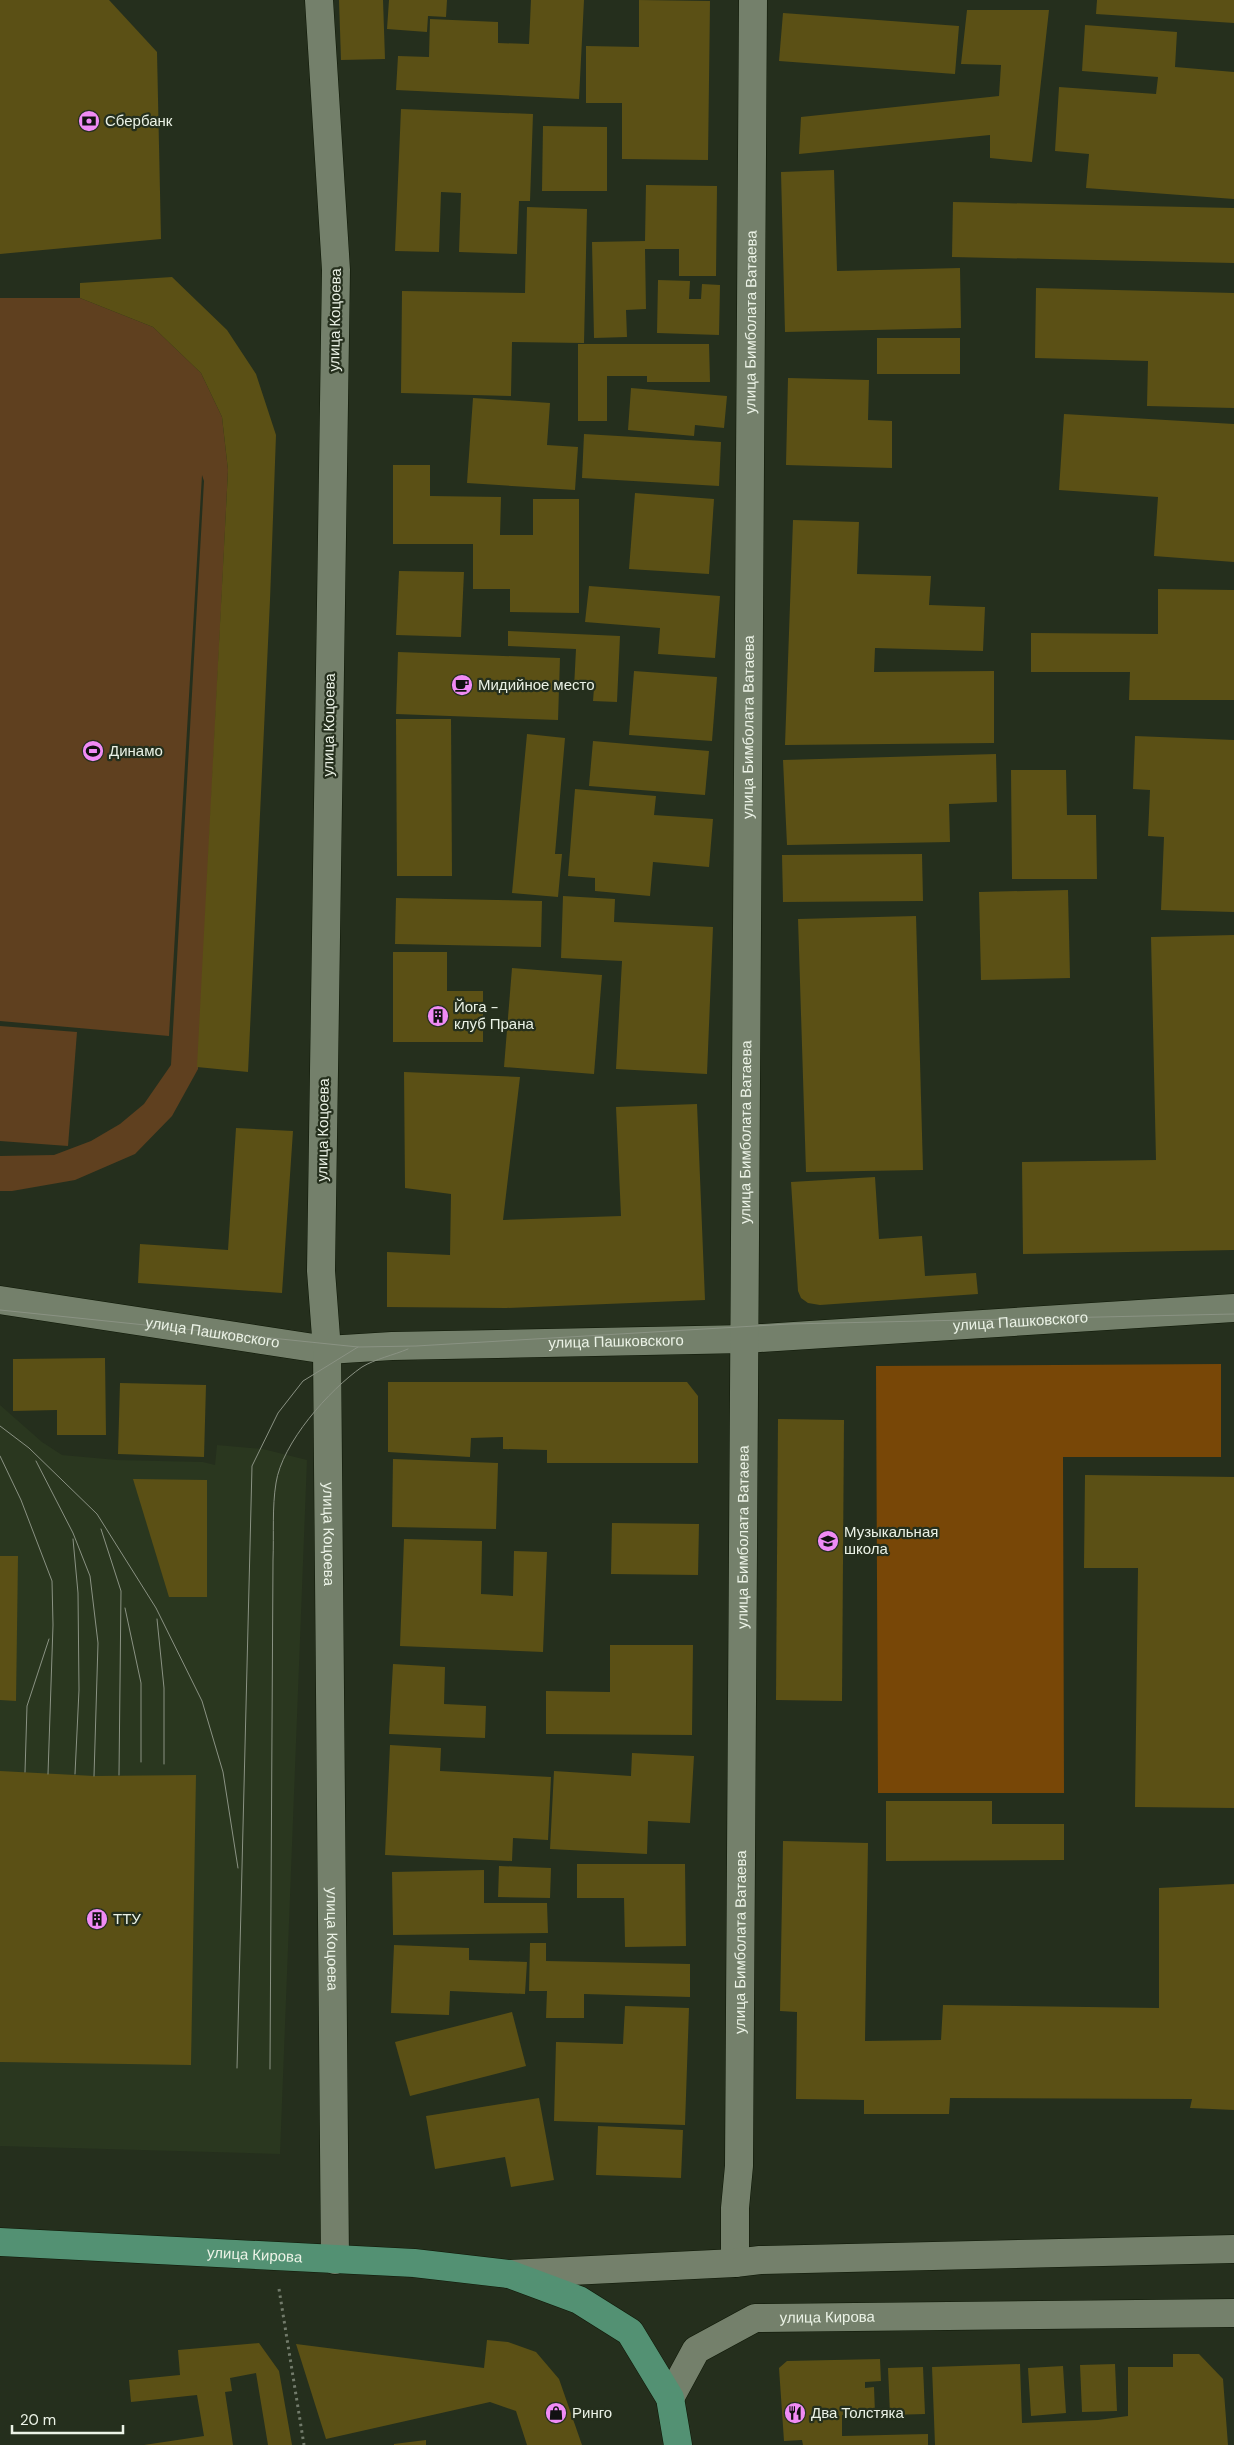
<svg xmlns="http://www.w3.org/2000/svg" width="1234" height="2445" viewBox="0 0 1234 2445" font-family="'DM Sans',sans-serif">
<rect width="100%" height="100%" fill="#252f1d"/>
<polygon fill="#2a371f" points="0,1405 42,1442 62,1455 117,1460 203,1462 215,1465 217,1445 263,1449 307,1460 280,2154 0,2146"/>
<g fill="#5f401f">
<polygon points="0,298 80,298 153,327 201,373 222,417 228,470 198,1069 172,1116 135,1154 75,1180 12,1191 0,1191 0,1156 54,1155 91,1141 120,1124 144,1104 171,1065 204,481 202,475 169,1036 0,1021"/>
<polygon points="0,1026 77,1032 68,1146 0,1141"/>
</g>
<polygon fill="#784707" points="1221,1364 1221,1457 1063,1457 1064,1793 878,1793 876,1366"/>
<g fill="#5b5015">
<polygon points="0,0 109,0 157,52 161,239 0,254"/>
<polygon points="339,0 383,0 385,59 341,60"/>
<polygon points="389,0 447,0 446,17 428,16 427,32 387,29"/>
<polygon points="531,0 584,0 579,99 396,90 398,56 429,57 430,19 498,22 498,43 529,44"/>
<polygon points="639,0 710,1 708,160 622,159 622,103 586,103 586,46 639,47"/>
<polygon points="1097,0 1234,0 1234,23 1096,14"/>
<polygon points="967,10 1049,10 1032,162 990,158 990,135 799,154 801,117 999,96 1001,65 961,64"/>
<polygon points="783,13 959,26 955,74 779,61"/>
<polygon points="1085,25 1177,32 1175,67 1234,72 1234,199 1086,188 1089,154 1055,151 1059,87 1156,94 1158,77 1082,71"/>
<polygon points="401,109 533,114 530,201 519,201 517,254 459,252 461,193 441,192 439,252 395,251"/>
<polygon points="543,126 607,127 607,191 542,191"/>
<polygon points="834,170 837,271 960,268 961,328 785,332 781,172"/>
<polygon points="646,185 717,186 716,276 679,276 679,249 645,249 646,309 626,310 627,337 594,338 592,242 645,241"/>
<polygon points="953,202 1234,208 1234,263 952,257"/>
<polygon points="527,207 587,209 584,343 512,342 511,396 401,393 402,291 525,293"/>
<polygon points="172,277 227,330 256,374 276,435 270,600 248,1072 197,1067 228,470 222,417 201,373 153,327 80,298 80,283"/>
<polygon points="658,280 690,281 689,299 701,299 702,284 720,285 719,335 657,333"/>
<polygon points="1036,288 1234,293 1234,408 1147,406 1148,361 1035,358"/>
<rect x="877" y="338" width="83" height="36"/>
<polygon points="578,344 709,344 710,382 647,382 647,376 607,376 607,421 578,421"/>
<polygon points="788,378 869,380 868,420 892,421 892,468 786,465"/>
<polygon points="631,388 727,396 724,428 695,425 694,436 628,430"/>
<polygon points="473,398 550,403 547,445 578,447 575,490 467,483"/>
<polygon points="1064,414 1234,424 1234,562 1154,556 1158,497 1059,490"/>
<polygon points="584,434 721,442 719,486 582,478"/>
<polygon points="393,465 430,465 430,496 501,497 500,535 533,535 533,499 579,499 579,613 510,612 510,589 473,589 473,544 393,544"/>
<polygon points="635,493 714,499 709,574 629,569"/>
<polygon points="793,520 859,522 857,574 931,576 929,605 985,607 983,651 875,648 874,672 994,671 994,743 785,745"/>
<polygon points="399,571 464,572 461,637 396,635"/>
<polygon points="589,586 720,596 715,658 658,654 660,628 585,622"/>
<polygon points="1158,589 1234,590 1234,700 1129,700 1130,672 1031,672 1031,633 1158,634"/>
<polygon points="508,631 620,636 617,702 593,701 594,688 574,688 576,649 508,646"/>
<polygon points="398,652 560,658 558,720 396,714"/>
<polygon points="634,671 717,677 712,741 629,735"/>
<polygon points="396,719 451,719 452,876 397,876"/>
<polygon points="527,734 565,738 555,854 562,854 558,897 512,893"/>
<polygon points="1135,736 1234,740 1234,912 1161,910 1164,837 1148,836 1150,790 1133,789"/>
<polygon points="593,741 709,751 705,795 589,786"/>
<polygon points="996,754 997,802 949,804 950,842 787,845 783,760"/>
<polygon points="1011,770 1066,770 1067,815 1096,815 1097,879 1012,879"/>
<polygon points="575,789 656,796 654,815 713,819 709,867 653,862 650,896 595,891 595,878 568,876"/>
<polygon points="922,854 923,901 783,902 782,855"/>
<polygon points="1068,890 1070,978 981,980 979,892"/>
<polygon points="563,896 615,899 614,922 713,927 707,1074 616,1069 622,961 561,958"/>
<polygon points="396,898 542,901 541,947 395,944"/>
<polygon points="916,916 923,1170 806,1172 798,919"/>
<polygon points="1234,935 1234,1250 1023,1254 1022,1162 1156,1160 1151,937"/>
<polygon points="393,952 447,952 447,991 483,991 483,1042 393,1042"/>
<polygon points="512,968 602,975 594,1074 504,1067"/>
<polygon points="404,1072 520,1077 503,1220 621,1216 616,1107 697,1104 705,1300 506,1308 387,1307 387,1252 450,1255 451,1194 405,1188"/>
<polygon points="236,1128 293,1131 282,1293 138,1283 140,1244 228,1250"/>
<polygon points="875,1177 879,1239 922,1236 925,1276 976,1273 978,1294 820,1305 808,1303 801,1298 798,1291 791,1182"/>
<polygon points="105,1358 106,1435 57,1435 57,1410 13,1411 13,1359"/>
<polygon points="388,1382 687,1382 698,1396 698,1463 547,1463 547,1450 503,1449 503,1437 471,1438 470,1457 388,1452"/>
<polygon points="120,1383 206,1385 204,1457 118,1454"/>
<polygon points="778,1419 844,1420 842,1701 776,1700"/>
<polygon points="393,1459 498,1463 496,1529 392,1527"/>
<polygon points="1085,1475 1234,1477 1234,1808 1135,1807 1138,1568 1084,1568"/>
<polygon points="133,1479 207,1480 207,1597 169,1597"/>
<polygon points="612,1523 699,1524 698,1575 611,1574"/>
<polygon points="404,1539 482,1541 481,1594 513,1596 514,1551 547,1552 543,1652 400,1646"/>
<polygon points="0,1556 18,1556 16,1701 0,1700"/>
<polygon points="610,1645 693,1645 692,1735 546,1734 546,1691 610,1692"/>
<polygon points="393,1664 445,1667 444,1704 486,1706 485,1738 389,1734"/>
<polygon points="390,1745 441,1748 440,1771 551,1777 548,1840 513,1838 512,1861 385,1855"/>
<polygon points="632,1753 694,1756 690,1823 648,1821 647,1854 550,1849 554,1771 631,1776"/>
<polygon points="0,1771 94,1776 196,1775 191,2065 0,2062"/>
<polygon points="886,1801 992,1801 992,1824 1064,1824 1064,1860 886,1861"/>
<polygon points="783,1841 868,1843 865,2041 941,2040 943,2005 1159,2008 1159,1888 1234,1884 1234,2110 1190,2108 1192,2099 950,2098 949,2114 864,2114 864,2100 796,2099 797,2012 780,2011"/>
<polygon points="577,1864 685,1864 686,1946 625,1947 624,1898 577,1898"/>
<polygon points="499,1866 551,1868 550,1898 498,1897"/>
<polygon points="484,1870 484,1903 547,1903 548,1933 393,1935 392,1872"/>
<polygon points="530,1943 546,1943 546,1961 690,1964 690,1997 584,1994 584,2018 546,2018 547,1991 529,1991"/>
<polygon points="394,1945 469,1948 469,1960 527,1962 525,1994 450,1991 449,2015 391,2013"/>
<polygon points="625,2006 689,2008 685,2125 554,2121 556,2042 623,2044"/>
<polygon points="512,2012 526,2066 410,2096 395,2042"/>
<polygon points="539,2098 554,2180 511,2187 505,2157 435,2169 426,2116"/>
<polygon points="598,2126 683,2130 681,2178 596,2175"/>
<polygon points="487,2340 508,2342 536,2352 559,2379 582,2445 527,2445 516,2411 490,2402 326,2439 296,2344 484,2368"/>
<polygon points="259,2343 279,2371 292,2445 268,2445 256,2373 230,2378 232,2391 225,2392 233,2445 144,2445 204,2436 197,2395 131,2402 129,2380 180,2375 178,2350"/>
<polygon points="1173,2354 1199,2354 1223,2379 1228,2445 935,2445 932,2367 1020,2364 1022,2423 1098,2420 1128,2416 1128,2367 1173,2367"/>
<polygon points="880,2359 881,2381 865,2382 865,2388 874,2387 875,2413 842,2415 842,2436 928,2434 928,2445 803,2445 802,2440 784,2441 779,2368 787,2361"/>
<polygon points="1115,2364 1117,2411 1082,2412 1080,2365"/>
<polygon points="1063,2366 1066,2413 1031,2416 1028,2368"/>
<polygon points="923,2367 925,2414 890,2415 888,2368"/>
<polygon points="426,2440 426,2445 394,2445 394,2444"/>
</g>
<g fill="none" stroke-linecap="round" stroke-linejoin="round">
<g stroke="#0e1706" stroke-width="29">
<g id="minor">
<path id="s1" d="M0,1300L327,1350L392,1346L745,1339L1234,1308"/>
<path id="s2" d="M735,2263V2208L739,2166L753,0"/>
</g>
</g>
<g stroke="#0e1706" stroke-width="29">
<g id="tertiary">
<path id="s3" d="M319,0L336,270L321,1271L327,1350L335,2260"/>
<polyline points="509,2274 735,2263 760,2260 1234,2249"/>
<path id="s4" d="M670,2398L696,2350L755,2318L1234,2313"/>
</g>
</g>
<g stroke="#0e1706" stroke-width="29">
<g id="primary">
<path id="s5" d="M0,2242L414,2263L509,2274L579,2300L630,2332L670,2398L678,2445"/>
</g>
</g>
<polyline stroke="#727b6b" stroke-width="3" stroke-dasharray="2.5 4" stroke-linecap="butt" points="279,2289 304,2445"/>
<use href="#minor" stroke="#74806b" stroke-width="28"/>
<use href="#tertiary" stroke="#74806b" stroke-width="28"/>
<use href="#primary" stroke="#539173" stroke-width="28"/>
<g stroke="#8a9283" stroke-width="1">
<polyline points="0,1310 358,1347 416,1346 789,1324 1234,1314"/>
<polyline points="0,1426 29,1448 97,1514 156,1608 202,1701 223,1772 238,1868"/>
<polyline points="0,1456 21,1500 52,1581 53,1625 48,1774"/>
<polyline points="36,1461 73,1533 90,1576 98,1643 94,1776"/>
<polyline points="101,1529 121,1591 119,1775"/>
<polyline points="73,1539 78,1593 79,1690 75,1774"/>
<polyline points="125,1608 141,1683 141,1762"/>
<polyline points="157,1619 164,1688 164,1764"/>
<polyline points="25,1772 27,1706 49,1639"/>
<polyline points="237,2068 252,1466 278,1413 303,1381 358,1347"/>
<path d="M270,2069L273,1560C274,1534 272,1507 276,1483C282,1443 329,1390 362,1367C375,1359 394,1355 408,1349"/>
</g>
</g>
<defs>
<g id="bank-disc" transform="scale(1.125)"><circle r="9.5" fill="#f08bf5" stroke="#252f1d"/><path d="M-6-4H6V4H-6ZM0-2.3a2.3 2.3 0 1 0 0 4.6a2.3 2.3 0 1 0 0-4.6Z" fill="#111"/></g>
<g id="cafe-disc" transform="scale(1.125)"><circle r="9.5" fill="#f08bf5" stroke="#252f1d"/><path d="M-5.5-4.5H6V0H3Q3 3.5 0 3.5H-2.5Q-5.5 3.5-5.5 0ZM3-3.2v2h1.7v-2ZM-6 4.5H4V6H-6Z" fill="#111"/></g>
<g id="stadium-disc" transform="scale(1.125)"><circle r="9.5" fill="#f08bf5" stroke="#252f1d"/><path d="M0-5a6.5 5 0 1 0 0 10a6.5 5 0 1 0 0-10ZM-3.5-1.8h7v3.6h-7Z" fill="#111"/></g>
<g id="building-disc" transform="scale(1.125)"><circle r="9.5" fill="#f08bf5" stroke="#252f1d"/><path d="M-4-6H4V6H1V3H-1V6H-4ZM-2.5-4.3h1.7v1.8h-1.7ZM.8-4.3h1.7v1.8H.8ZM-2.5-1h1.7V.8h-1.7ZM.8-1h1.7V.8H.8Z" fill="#111"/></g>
<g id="school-disc" transform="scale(1.125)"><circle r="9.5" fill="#f08bf5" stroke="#252f1d"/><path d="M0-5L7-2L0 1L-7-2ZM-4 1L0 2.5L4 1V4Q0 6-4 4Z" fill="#111"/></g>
<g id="shop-disc" transform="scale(1.125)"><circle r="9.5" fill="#f08bf5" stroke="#252f1d"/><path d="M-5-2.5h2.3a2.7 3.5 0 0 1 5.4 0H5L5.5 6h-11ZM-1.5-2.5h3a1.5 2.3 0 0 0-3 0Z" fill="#111"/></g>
<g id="restaurant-disc" transform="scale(1.125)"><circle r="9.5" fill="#f08bf5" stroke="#252f1d"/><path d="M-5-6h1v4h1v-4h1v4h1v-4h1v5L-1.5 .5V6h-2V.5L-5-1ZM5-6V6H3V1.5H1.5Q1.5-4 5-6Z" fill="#111"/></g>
</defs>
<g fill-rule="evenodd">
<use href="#bank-disc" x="89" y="121"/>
<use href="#cafe-disc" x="462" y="685"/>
<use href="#stadium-disc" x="93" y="751"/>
<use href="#building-disc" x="438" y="1016"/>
<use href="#school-disc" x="828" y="1541"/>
<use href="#building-disc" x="97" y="1919"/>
<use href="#shop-disc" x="556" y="2413"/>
<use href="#restaurant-disc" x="795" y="2413"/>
</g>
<g text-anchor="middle" stroke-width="4.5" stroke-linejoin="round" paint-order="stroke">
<g font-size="15" fill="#ebf2e6" stroke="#252f1d" text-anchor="start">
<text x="105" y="126">Сбербанк</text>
<text x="478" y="690">Мидийное место</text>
<text x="109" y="756">Динамо</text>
<text x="454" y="1012">Йога -<tspan x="454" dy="17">клуб Прана</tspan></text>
<text x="844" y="1537">Музыкальная<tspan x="844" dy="17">школа</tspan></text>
<text x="113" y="1924">ТТУ</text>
<text x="572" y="2418">Ринго</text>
<text x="811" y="2418">Два Толстяка</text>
</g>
<g font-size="15" fill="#ebf2e6" stroke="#252f1d">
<text transform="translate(335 320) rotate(-89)" y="5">улица Коцоева</text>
<text dy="5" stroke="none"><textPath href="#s2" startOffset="1941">улица Бимболата Ватаева</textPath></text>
<text transform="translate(329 725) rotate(-89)" y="5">улица Коцоева</text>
<text dy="5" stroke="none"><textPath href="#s2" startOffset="1536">улица Бимболата Ватаева</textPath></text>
<text transform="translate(323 1130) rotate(-89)" y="5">улица Коцоева</text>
<text dy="5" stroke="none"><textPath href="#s2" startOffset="1131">улица Бимболата Ватаева</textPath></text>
<text dy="5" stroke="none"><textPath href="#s1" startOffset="1025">улица Пашковского</textPath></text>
<text dy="5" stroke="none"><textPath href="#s1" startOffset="215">улица Пашковского</textPath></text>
<text dy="5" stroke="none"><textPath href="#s1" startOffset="620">улица Пашковского</textPath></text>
<text dy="5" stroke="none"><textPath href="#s3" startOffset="1535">улица Коцоева</textPath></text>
<text dy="5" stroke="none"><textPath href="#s2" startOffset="726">улица Бимболата Ватаева</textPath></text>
<text dy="5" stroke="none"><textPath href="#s3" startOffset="1940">улица Коцоева</textPath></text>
<text dy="5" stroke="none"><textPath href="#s2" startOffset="321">улица Бимболата Ватаева</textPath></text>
<text dy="5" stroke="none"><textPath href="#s5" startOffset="255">улица Кирова</textPath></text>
<text dy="5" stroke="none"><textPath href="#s4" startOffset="194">улица Кирова</textPath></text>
</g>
</g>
<path d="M12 2425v8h111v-8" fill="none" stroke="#ebf2e6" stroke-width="2.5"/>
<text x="20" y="2425" font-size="15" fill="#ebf2e6" stroke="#252f1d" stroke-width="4" paint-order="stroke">20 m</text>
</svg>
